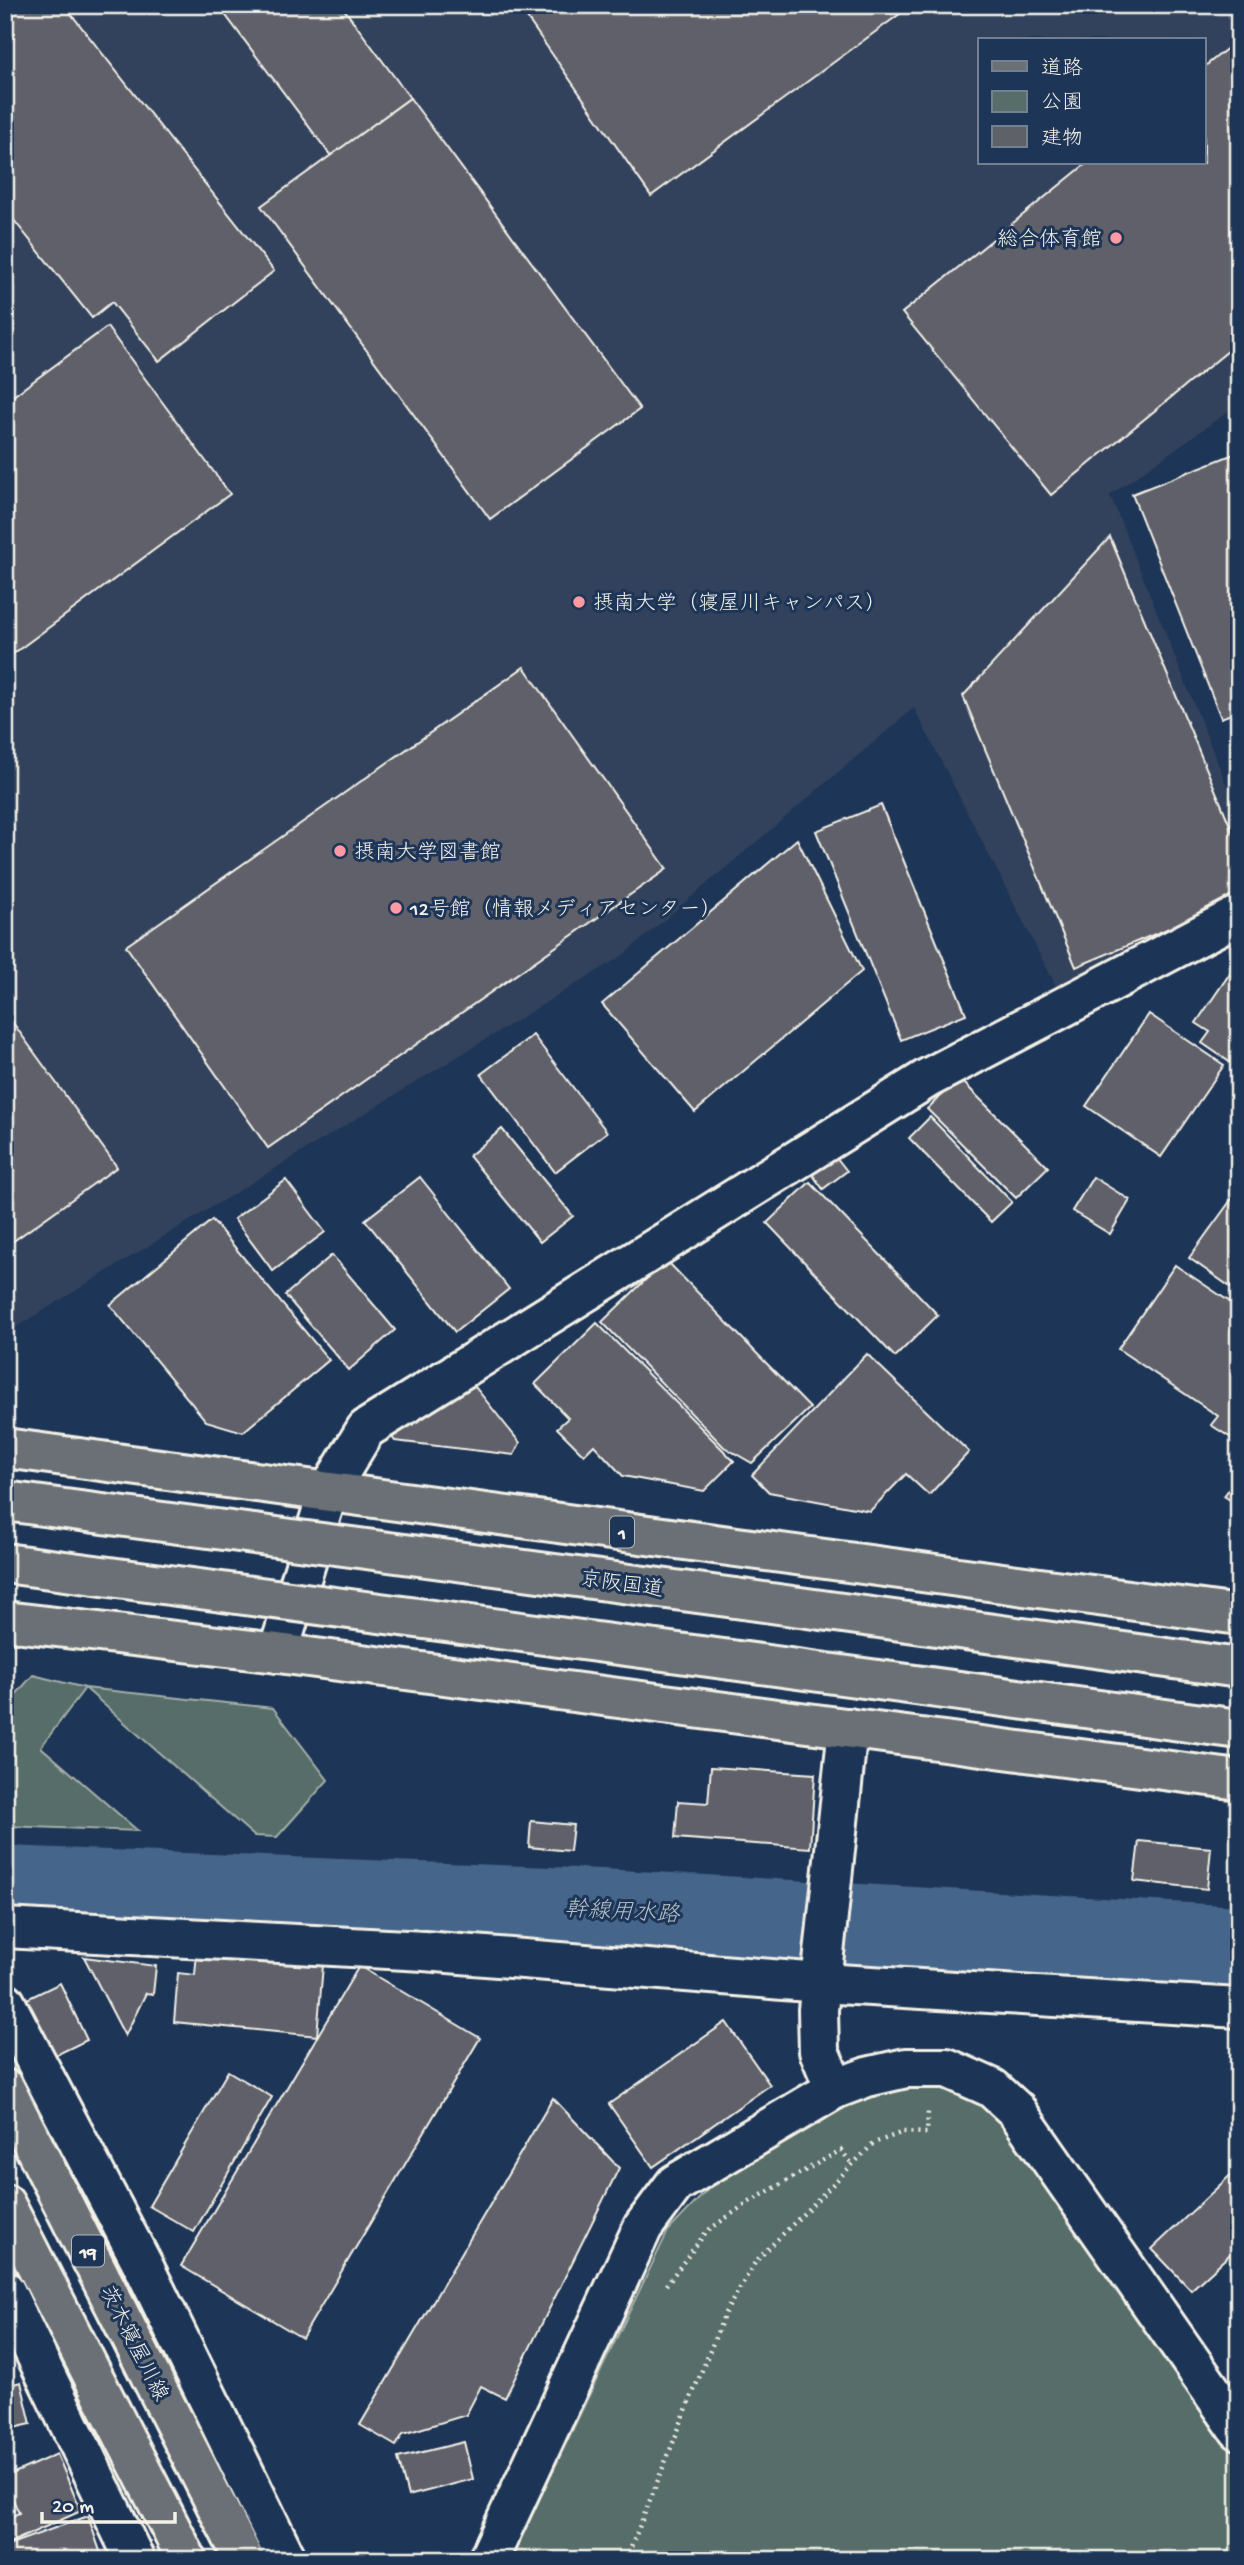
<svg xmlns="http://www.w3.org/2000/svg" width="1244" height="2565" viewBox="0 0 1244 2565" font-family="'Gochi Hand','Klee One',sans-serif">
<rect width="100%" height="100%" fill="#1d3557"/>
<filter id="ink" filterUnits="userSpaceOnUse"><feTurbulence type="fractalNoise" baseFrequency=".0143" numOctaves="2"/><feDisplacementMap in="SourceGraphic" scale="14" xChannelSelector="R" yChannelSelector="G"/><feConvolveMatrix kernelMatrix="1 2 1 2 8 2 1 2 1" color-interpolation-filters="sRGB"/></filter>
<g filter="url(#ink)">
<path fill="#31425c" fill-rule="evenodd" d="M5,5H1239V404L1110,495L1239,816V901L1061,996L914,708L622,956L5,1334ZM980,40H1204V163H980Z"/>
<g fill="#566d69" stroke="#a5afa8" stroke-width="2">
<polygon points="33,1675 85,1688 273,1708 328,1780 277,1837 254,1836 85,1688 41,1747 138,1831 5,1826 5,1707"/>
<polygon points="881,2081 966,2088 1002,2119 1239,2447 1239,2560 510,2560 668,2231 711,2186 837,2106"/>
</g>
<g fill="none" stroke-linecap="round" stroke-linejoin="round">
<polyline stroke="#44658a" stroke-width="80" points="5,1886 602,1909 1239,1946"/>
</g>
<g fill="#5f6169" stroke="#f4f1e8" stroke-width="2">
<polygon points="5,5 64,5 274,271 159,361 112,302 92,318 5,209"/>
<polygon points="218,5 341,5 410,98 331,156"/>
<polygon points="518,5 912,5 651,196"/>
<polygon points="1239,39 1239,342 1051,495 902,313 1087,163 1204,163 1204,67"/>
<polygon points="410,98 640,409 490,519 261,206"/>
<polygon points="107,327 230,494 6,659 5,402"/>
<polygon points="1239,452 1239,711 1221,718 1132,494"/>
<polygon points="1110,537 1239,847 1239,899 1076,967 963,696"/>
<polygon points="524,667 667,869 268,1148 126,946"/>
<polygon points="881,805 966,1014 901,1040 816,831"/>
<polygon points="797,839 862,971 695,1112 602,1004"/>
<polygon points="1239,960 1239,1052 1231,1063 1202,1043 1210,1032 1196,1023"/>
<polygon points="5,1012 117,1167 5,1247"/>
<polygon points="1149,1014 1224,1065 1161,1157 1086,1106"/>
<polygon points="533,1035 607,1132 555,1172 481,1074"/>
<polygon points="959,1078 1048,1167 1016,1198 927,1109"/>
<polygon points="930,1117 1012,1202 991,1222 909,1138"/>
<polygon points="502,1129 573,1216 540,1242 469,1156"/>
<polygon points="836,1157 847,1171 823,1189 812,1174"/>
<polygon points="420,1177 509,1289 455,1332 365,1220"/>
<polygon points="1093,1177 1130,1200 1110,1234 1072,1211"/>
<polygon points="286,1180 325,1232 273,1271 234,1219"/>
<polygon points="810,1182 938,1315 895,1357 767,1223"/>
<polygon points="1239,1189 1239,1293 1189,1258"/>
<polygon points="212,1220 329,1360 243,1432 206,1421 110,1305"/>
<polygon points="332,1255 395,1330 349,1370 285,1295"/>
<polygon points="666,1260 810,1408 752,1463 724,1447 602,1322"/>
<polygon points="1175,1265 1239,1308 1239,1443 1211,1425 1218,1416 1118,1349"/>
<polygon points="597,1323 734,1461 704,1491 623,1476 594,1445 584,1455 557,1428 568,1418 535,1384"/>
<polygon points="867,1354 969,1452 929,1495 906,1474 870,1511 769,1492 752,1475"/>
<polygon points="464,1373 520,1443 514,1455 395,1441 388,1432"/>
<polygon points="1239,1475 1239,1506 1224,1496"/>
<polygon points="711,1767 815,1774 810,1848 675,1838 678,1801 708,1803"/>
<polygon points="531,1821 573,1825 570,1851 529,1847"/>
<polygon points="1139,1841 1211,1848 1207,1889 1134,1881"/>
<polygon points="197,1952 323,1965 317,2036 174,2022 178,1973 195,1975"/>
<polygon points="84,1957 156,1966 153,1994 146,1993 125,2036"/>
<polygon points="359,1966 480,2038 302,2338 181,2266"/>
<polygon points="60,1983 87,2040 54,2056 27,1999"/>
<polygon points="726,2022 770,2085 653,2167 609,2104"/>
<polygon points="228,2071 272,2097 194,2232 149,2206"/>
<polygon points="553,2098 619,2168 505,2398 481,2386 466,2415 403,2434 396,2446 360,2425"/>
<polygon points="1239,2167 1239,2246 1191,2290 1152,2249"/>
<polygon points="21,2382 31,2424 5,2430 5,2386"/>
<polygon points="464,2442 473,2479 408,2496 398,2458"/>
<polygon points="57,2454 81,2511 5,2545 5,2519 19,2513 5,2482 5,2477"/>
<polygon points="88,2516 103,2560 5,2560 5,2546"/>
</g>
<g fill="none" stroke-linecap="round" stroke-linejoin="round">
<g stroke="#f4f1e8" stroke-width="44">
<g id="minor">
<polyline points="278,1653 328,1492 366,1429 928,1078 1239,915"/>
<polyline points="5,1928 424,1951 821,1983 1239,2008"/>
<polyline points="5,2002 143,2265 287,2560"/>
<polyline points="835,2089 819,2051 818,2010 848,1728"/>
<polyline points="5,2291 135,2560"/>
<polyline points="488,2560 643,2227 675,2184 835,2089 867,2077 906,2068 947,2068 992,2088 1016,2110 1239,2430"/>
</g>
</g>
<g stroke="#f4f1e8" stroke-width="44">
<g id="primary">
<polyline points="5,2089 244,2560"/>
<polyline points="5,2204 187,2560"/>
</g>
</g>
<g stroke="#f4f1e8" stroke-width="44">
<g id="trunk">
<polyline points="5,1448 1239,1615"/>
<polyline points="735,1598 1239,1668"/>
<polyline points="5,1621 278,1653 1239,1780"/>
<polyline points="731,1660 1239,1729"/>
</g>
</g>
<g stroke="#f4f1e8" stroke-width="4.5" stroke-dasharray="2 5" stroke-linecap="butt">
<polyline points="666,2285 707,2231 746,2204 841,2150 853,2165"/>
<polyline points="626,2560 725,2313 756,2261 874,2143 903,2132 927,2133 928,2111"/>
</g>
<use href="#minor" stroke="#1d3557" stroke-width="38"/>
<use href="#primary" stroke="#6a7074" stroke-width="38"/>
<use href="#trunk" stroke="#6a7074" stroke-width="38"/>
<g stroke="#f4f1e8" stroke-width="44" stroke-linecap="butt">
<g id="trunk-bridge">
<polyline points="5,1501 735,1598"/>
<polyline points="5,1563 731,1660"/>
</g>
</g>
<use href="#trunk-bridge" stroke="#6a7074" stroke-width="38"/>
</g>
</g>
<g fill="#ff9aa2" stroke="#1d3557" stroke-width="2.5">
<circle cx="1116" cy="238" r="7"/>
<circle cx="579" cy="602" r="7"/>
<circle cx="340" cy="851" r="7"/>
<circle cx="396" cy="908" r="7"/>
</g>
<g text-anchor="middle" stroke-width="6" stroke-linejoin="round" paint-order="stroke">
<g fill="#1d3557" stroke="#b4b9bc" stroke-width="2">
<rect x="610" y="1516.5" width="24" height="31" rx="5"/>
<rect x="72" y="2235.5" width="32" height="31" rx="5"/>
</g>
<g font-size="19" font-weight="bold" fill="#f4f1e8">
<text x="622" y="1539">1</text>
<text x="88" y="2258">19</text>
</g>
<g font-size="21" fill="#f4f1e8" stroke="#1d3557" text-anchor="start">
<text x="1102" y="245" text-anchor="end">総合体育館</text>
<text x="593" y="609">摂南大学（寝屋川キャンパス）</text>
<text x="354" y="858">摂南大学図書館</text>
<text x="410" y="915">12号館（情報メディアセンター）</text>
</g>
<g font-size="21" fill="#f4f1e8" stroke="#1d3557">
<text transform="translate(622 1583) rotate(8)" y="7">京阪国道</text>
<text transform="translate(135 2343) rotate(63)" y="7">茨木寝屋川線</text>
</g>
<g font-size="23" font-style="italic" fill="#b6c0c7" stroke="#1d3557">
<text transform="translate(622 1910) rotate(3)" y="8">幹線用水路</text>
</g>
</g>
<rect width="1244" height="2565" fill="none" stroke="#1d3557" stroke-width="28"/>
<rect x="14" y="14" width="1216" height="2537" fill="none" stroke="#f4f1e8" stroke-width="2.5" filter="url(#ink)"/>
<rect x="978" y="38" width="228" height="126" fill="#1d3557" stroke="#738091" stroke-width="2"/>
<rect x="992" y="61" width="35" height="10" fill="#6a7074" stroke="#738091" stroke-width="2"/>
<text x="1041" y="74" font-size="21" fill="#f4f1e8">道路</text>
<rect x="992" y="91" width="35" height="21" fill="#566d69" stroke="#738091" stroke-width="2"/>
<text x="1041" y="108" font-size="21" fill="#f4f1e8">公園</text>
<rect x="992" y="126" width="35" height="21" fill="#5f6169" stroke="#738091" stroke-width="2"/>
<text x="1041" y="144" font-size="21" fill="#f4f1e8">建物</text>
<path d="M42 2512v10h133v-10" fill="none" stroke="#f4f1e8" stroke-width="3.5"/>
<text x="52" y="2512" font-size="21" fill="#f4f1e8" stroke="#1d3557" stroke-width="5" paint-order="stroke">20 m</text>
</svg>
